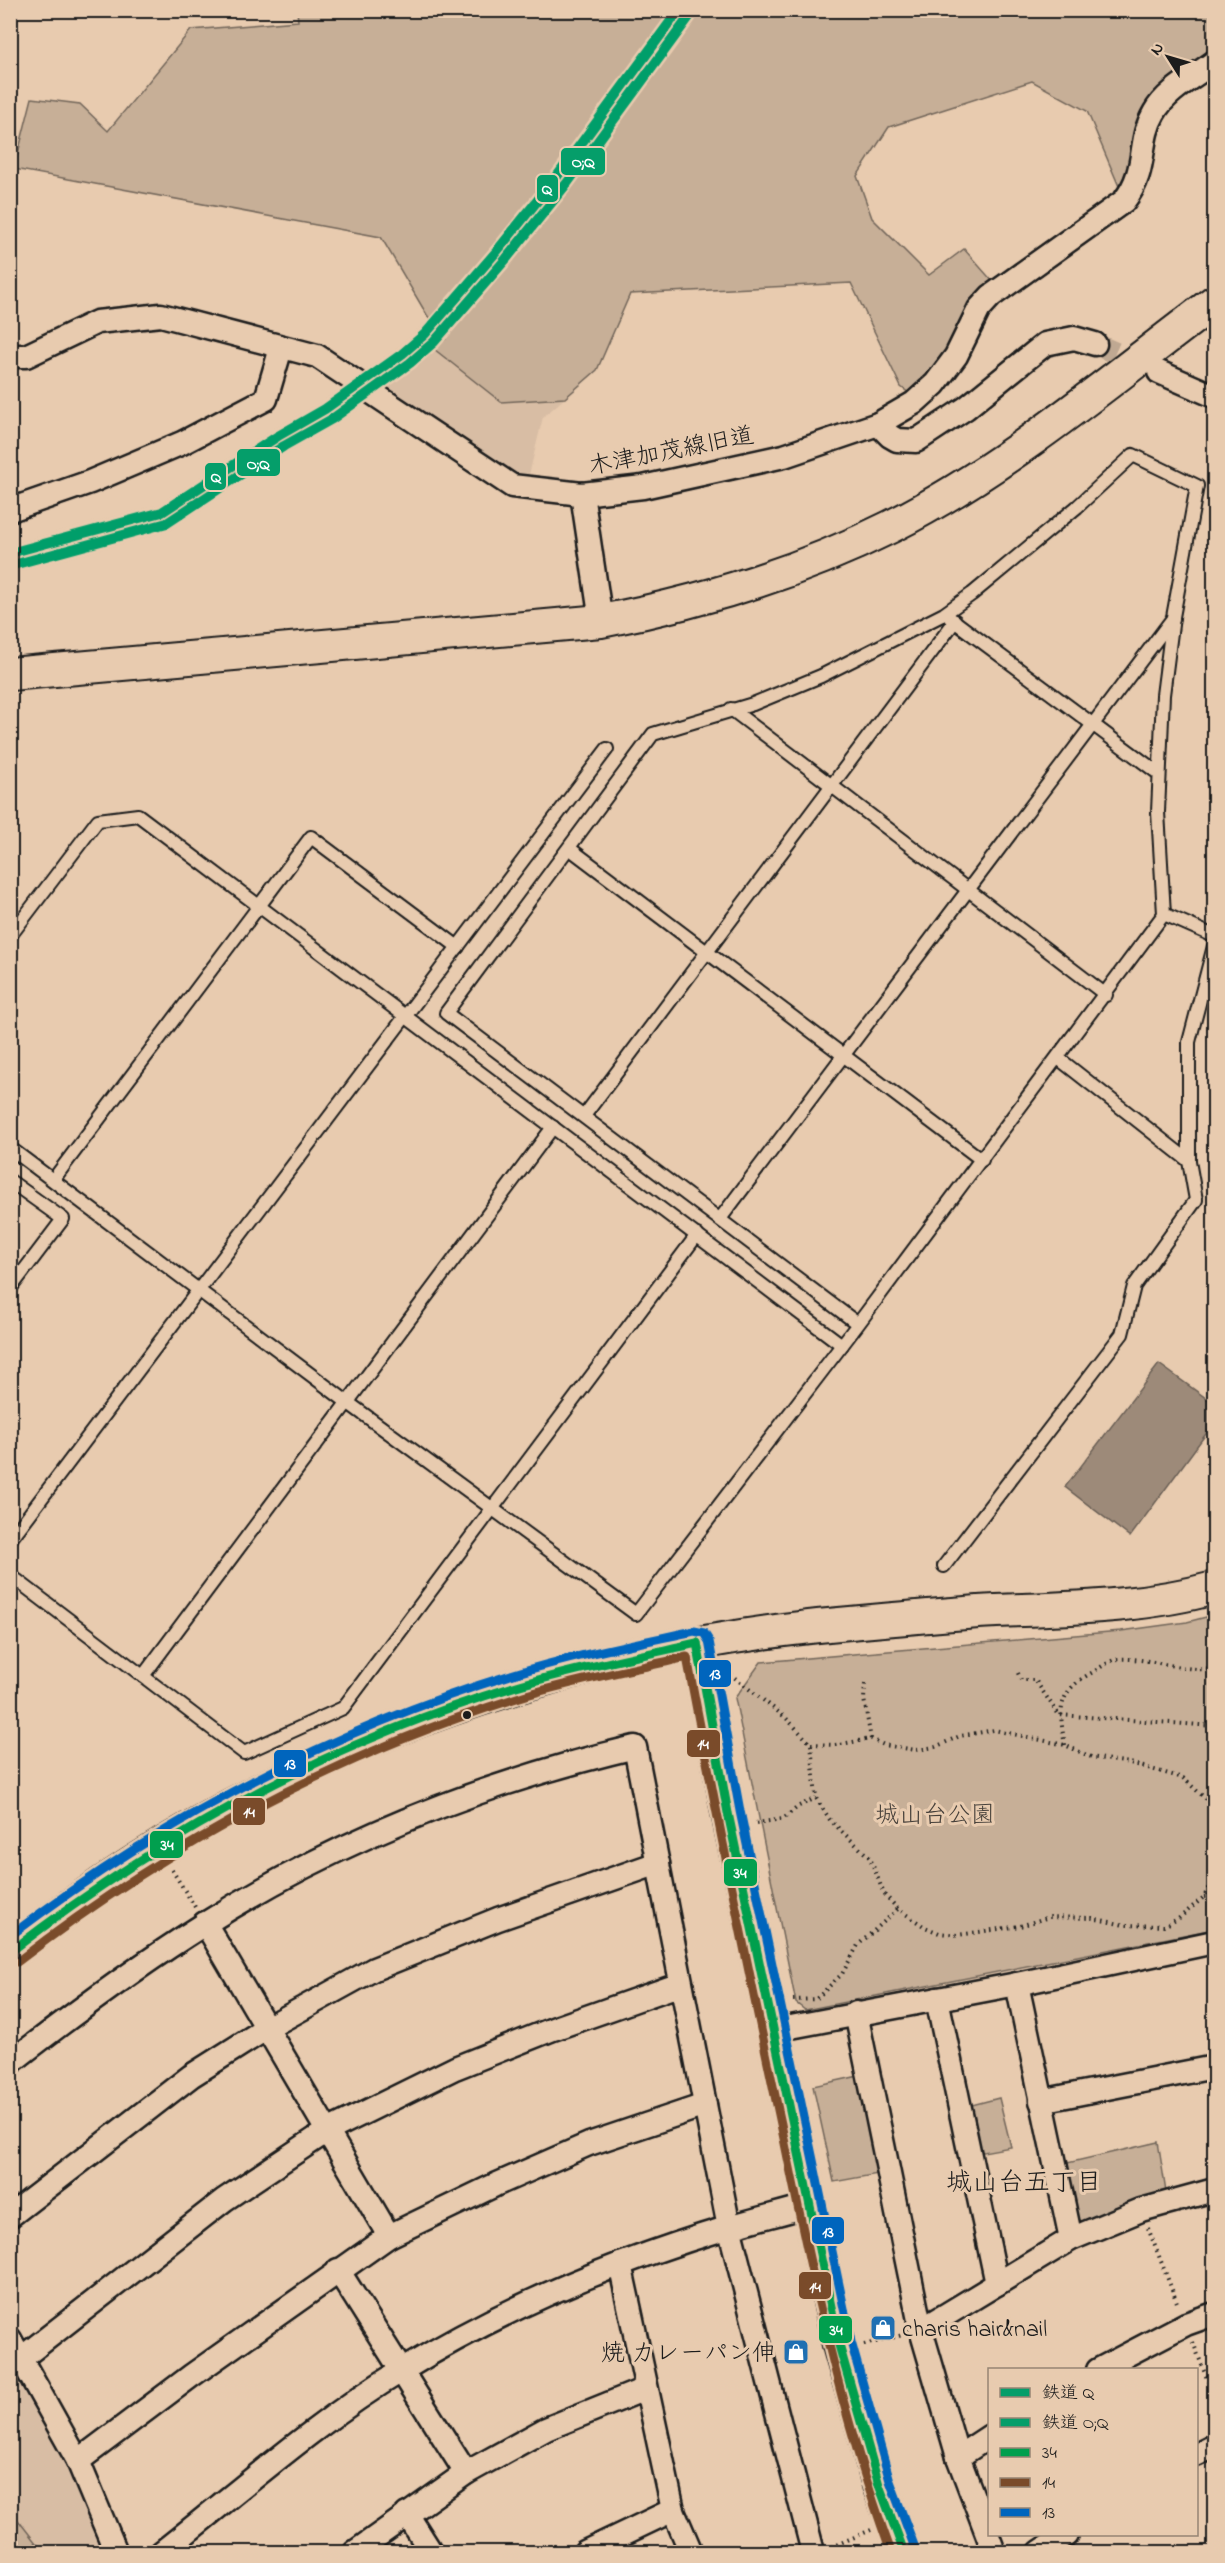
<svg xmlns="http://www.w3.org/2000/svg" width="1225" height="2563" viewBox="0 0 1225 2563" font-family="'Indie Flower','Klee One',sans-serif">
<rect width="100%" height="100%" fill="#e8cbaf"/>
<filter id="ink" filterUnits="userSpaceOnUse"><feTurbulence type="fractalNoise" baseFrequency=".0167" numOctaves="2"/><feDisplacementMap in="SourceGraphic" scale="12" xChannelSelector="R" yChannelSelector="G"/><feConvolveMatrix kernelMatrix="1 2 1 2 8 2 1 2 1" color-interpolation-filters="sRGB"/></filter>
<g filter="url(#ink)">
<g fill="#d8bda4">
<polygon points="434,349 501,401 565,398 543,417 528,479 511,477 381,389"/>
<polygon points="10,2363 67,2470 103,2552 11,2552"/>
</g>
<g fill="#c7af97" stroke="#72665a" stroke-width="1.5">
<polygon points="297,11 1214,11 1214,54 1164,91 1121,191 1087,111 1032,81 889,127 857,176 872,218 929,275 964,249 995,284 934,372 909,393 901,387 851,283 630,294 597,370 565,398 501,402 434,349 446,339 427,315 381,237 14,169 32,98 80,104 108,131 191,30 298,21"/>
<polygon points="1214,1615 1214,1929 805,2010 796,2003 735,1698 761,1662 1121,1631 1187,1622"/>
<polygon points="859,2076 878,2174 834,2182 813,2086"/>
<polygon points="999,2098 1011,2147 978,2153 968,2106"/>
<polygon points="1158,2142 1166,2192 1085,2223 1074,2217 1063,2164"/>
<polygon points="11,2511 43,2552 11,2552"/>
</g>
<polygon fill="#9d8a79" stroke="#695e54" stroke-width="1.5" points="1159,1364 1214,1404 1214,1423 1130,1537 1065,1487"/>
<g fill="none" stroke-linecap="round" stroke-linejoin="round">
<polyline stroke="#bfa892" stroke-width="22" stroke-dasharray="22 11" stroke-linecap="butt" points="1095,344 1147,367"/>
<g stroke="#1c1c1c" stroke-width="16">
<g id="lane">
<polyline points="950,618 1158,773"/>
<polyline points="731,709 1106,995"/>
<polyline points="569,848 982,1160"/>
<polyline points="1164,914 1214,936"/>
<polyline points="10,936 98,820 138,815 842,1345"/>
<polyline points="1058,1058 1189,1161 1189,1042 1214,946"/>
<polyline points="584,1116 955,621"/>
<polyline points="10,1148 347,1402 636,1614 842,1345 858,1324 1164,914 1158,812 1163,695 1173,617 1197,486 1133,455 1077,507 972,594 944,614 821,676 753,704 653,734 446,1013 858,1324"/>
<polyline points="53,1180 311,837 458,947"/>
<polyline points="10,1181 63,1219 10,1289"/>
<polyline points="720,1219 1173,618"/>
<polyline points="10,1540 607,749"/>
<polyline points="944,1566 1122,1334 1134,1286 1196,1200 1189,1161"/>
<polyline points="10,1575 244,1753 343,1708 697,1235"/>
<polyline points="143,1676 553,1127"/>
</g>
</g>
<g stroke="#1c1c1c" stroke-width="27">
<g id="street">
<path d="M10,356H26L97,322L161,315L317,356L512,486L582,494L643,487L784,456L878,424L914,403L935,384L956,356L979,309L991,296L1124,201C1149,169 1137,142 1154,113C1166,91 1194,77 1214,62"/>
<polyline points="1159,372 1214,396"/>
<polyline points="878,424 890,436 897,440 916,441 966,408 1045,344 1074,338 1095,344"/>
<polyline points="582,494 601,621"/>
<polyline points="10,510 90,482 182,443 266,399 281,348"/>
<polyline points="205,1923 389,2236"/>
<polyline points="1017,1984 1071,2239"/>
<polyline points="937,1999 997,2284"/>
<polyline points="856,2013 921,2330 958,2457 994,2552"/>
<polyline points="775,2030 1017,1984 1214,1942"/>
<path d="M10,2063C73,2014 136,1967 203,1925C335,1841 483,1783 635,1747L729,2227L813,2552"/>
<polyline points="1041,2101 1214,2067"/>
<polyline points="10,2216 191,2076 267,2028 374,1969 498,1919 658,1863"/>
<polyline points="620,2264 673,2510 691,2552"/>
<polyline points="338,2270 466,2473"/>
<polyline points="921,2330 1071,2239 1141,2210 1214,2190"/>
<polyline points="10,2339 78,2461 116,2552"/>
<polyline points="23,2357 224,2200 327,2131 455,2068 553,2029 681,1984"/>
<polyline points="1098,2370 1186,2324 1214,2314"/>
<polyline points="1196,2455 1214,2446"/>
<polyline points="958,2457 990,2436"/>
<polyline points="78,2461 191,2376 389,2236 495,2185 589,2144 705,2105"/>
<polyline points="407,2514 431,2552"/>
<path d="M162,2552C240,2491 316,2422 401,2371C502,2309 616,2261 730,2227C756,2219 783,2213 809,2205"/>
<polyline points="355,2552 466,2473 546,2429 645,2389"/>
<polyline points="585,2552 673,2510"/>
<polyline points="1040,2552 1067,2534"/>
</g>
</g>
<g stroke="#1c1c1c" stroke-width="36">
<g id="secondary">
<path d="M10,674L601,621C702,602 798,573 890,527C1007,468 1110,380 1214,302"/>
<polyline points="697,1643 728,1813 839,2345 879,2485 904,2552"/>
<path d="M10,1952C238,1767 528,1657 818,1626C871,1621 925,1616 978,1612C1056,1608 1138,1609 1214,1588"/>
</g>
</g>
<g stroke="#1c1c1c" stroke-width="4" stroke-dasharray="1.5 4.5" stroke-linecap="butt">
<polyline points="1018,1673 1021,1680 1035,1680 1059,1715 1214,1726"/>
<polyline points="730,1674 786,1718 811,1744 816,1798 830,1820 870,1858 884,1894 898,1909 925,1927 939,1933 958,1935 1020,1926 1049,1917 1092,1918 1124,1925 1164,1926 1178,1919 1204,1897 1214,1877"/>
<polyline points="865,1684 864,1699 871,1739"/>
<polyline points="811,1744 835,1745 871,1739 884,1745 916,1750 935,1747 960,1736 994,1730 1065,1745 1091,1757 1130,1763 1183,1778 1206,1799 1214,1817"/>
<path d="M1065,1745C1058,1708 1058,1691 1093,1672C1100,1668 1110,1660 1118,1659C1150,1657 1182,1672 1214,1669"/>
<polyline points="756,1823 783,1819 799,1806 816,1798"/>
<polyline points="172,1870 195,1907"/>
<polyline points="1204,1897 1214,1896"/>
<polyline points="793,2000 816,1999 842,1974 858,1945 898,1909"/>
<polyline points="1148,2228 1178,2305"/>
<polyline points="1193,2342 1214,2397"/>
<polyline points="864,2345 903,2335"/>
<polyline points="831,2547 871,2530"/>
</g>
<use href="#lane" stroke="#e8cbaf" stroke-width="12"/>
<use href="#street" stroke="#e8cbaf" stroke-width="22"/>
<use href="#secondary" stroke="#e8cbaf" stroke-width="32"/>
<g stroke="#e8cbaf" stroke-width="14">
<g id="bus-1">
<polyline points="697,1643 728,1813 839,2345 879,2485 904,2552"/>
<path d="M10,1952C163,1834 334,1740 520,1685C578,1668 638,1656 697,1643"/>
</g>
</g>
<g stroke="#e8cbaf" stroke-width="14">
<path id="bus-2" d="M17,1962C169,1845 337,1754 520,1697C575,1680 631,1670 687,1657C716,1813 748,1969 781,2124C811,2271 839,2411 891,2552"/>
</g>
<g stroke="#e8cbaf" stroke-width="14">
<path id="bus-3" d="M10,1936C161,1821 331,1730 514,1674C573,1656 634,1644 694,1631L704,1633L709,1641L740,1811L851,2342L890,2481L915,2548"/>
</g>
<use href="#bus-1" stroke="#019f4e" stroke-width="9"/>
<use href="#bus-2" stroke="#7a4b2a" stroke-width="9"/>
<use href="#bus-3" stroke="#0065bd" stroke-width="9"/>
<g stroke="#e8cbaf" stroke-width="15">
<polyline id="rail-1" points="10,553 162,512 278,436 325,409 402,354 425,334 497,251 558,175 679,10"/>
</g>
<g stroke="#e8cbaf" stroke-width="15">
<polyline id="rail-2" points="13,565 167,523 284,446 332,419 410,363 434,342 506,259 568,182 689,17"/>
</g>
<use href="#rail-1" stroke="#059e6a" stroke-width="10"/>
<use href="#rail-2" stroke="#059e6a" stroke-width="10"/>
</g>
</g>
<defs>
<g id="shop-square" transform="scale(1.35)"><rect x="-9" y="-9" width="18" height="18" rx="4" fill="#1f6fb2" stroke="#e8cbaf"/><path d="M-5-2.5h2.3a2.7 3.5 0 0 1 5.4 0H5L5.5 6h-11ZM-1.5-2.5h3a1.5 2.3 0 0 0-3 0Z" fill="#fff"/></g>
</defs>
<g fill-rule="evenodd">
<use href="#shop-square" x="883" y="2328"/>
<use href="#shop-square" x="796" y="2352"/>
</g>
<circle fill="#1c1c1c" stroke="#e8cbaf" stroke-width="2" cx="467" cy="1715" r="5"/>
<g text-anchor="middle" stroke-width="6" stroke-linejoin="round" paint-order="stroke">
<g font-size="24" fill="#1c1c1c" stroke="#e8cbaf">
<text transform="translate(671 450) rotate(-11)" y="8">木津加茂線旧道</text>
</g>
<g font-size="24" fill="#47413b" stroke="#e8cbaf">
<text x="935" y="1822">城山台公園</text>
</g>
<g font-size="24" fill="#1c1c1c" stroke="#e8cbaf" text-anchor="start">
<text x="902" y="2336">charis hair&amp;nail</text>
<text x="776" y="2360" text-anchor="end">焼 カレーパン伸</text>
</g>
<g font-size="26" fill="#1c1c1c" stroke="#e8cbaf">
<text x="1024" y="2190">城山台五丁目</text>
</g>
</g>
<g stroke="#e8cbaf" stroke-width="2">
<rect x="560" y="147" width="46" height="29" rx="6" fill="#059e6a"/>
<rect x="536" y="174" width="23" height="29" rx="6" fill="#059e6a"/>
<rect x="236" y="448" width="45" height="29" rx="6" fill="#059e6a"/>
<rect x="204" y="462" width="23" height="29" rx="6" fill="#059e6a"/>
<rect x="698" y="1659" width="34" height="29" rx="6" fill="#0065bd"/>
<rect x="686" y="1729" width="35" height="29" rx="6" fill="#7a4b2a"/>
<rect x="273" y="1749" width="34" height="29" rx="6" fill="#0065bd"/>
<rect x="232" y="1797" width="34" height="29" rx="6" fill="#7a4b2a"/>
<rect x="149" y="1830" width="35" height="29" rx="6" fill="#019f4e"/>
<rect x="723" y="1858" width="35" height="29" rx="6" fill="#019f4e"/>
<rect x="811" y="2216" width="34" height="29" rx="6" fill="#0065bd"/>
<rect x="798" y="2271" width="34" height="29" rx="6" fill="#7a4b2a"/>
<rect x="818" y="2315" width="35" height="29" rx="6" fill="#019f4e"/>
</g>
<g font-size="16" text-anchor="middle" font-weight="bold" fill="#fff">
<text x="583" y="167">O;Q</text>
<text x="547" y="194">Q</text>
<text x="258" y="469">O;Q</text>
<text x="216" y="482">Q</text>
<text x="715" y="1679">13</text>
<text x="703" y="1749">14</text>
<text x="290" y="1769">13</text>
<text x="249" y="1817">14</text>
<text x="167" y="1850">34</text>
<text x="740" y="1878">34</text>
<text x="828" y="2237">13</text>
<text x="815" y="2292">14</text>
<text x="836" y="2335">34</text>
</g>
<rect width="1225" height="2563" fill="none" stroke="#e8cbaf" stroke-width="36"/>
<rect x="18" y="18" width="1189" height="2527" fill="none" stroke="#1c1c1c" stroke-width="2" filter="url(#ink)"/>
<rect x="988" y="2368" width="210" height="168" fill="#e8cbaf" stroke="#968574" stroke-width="1.5"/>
<rect x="1000" y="2388" width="30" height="9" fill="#059e6a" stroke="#968574" stroke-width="1.5"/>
<text x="1042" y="2398" font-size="18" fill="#1c1c1c">鉄道 Q</text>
<rect x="1000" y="2418" width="30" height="9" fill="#059e6a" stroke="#968574" stroke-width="1.5"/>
<text x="1042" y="2428" font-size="18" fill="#1c1c1c">鉄道 O;Q</text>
<rect x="1000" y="2448" width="30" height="9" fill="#019f4e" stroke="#968574" stroke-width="1.5"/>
<text x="1042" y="2458" font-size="18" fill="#1c1c1c">34</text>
<rect x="1000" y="2478" width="30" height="9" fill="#7a4b2a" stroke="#968574" stroke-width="1.5"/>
<text x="1042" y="2488" font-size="18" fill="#1c1c1c">14</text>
<rect x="1000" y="2508" width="30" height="9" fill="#0065bd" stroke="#968574" stroke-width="1.5"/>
<text x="1042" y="2518" font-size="18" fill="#1c1c1c">13</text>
<g transform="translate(1168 57) rotate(307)" stroke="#e8cbaf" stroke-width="4.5" paint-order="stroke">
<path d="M0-4.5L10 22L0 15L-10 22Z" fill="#1c1c1c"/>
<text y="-9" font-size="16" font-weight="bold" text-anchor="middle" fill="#1c1c1c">N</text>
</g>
</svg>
